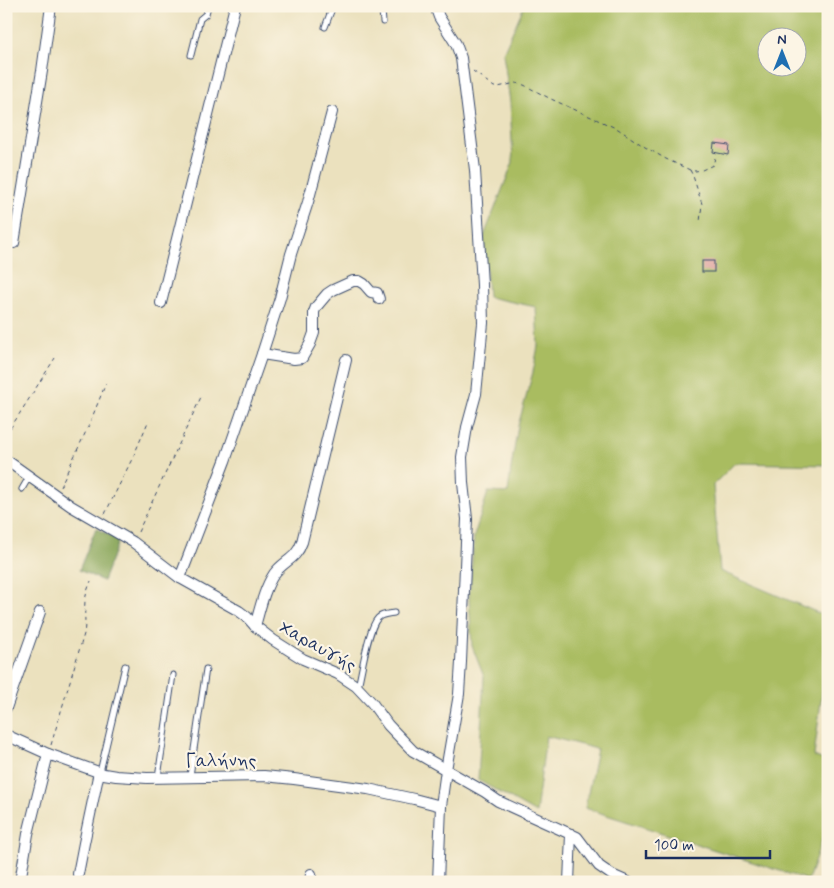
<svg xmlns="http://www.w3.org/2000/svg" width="834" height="888" viewBox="0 0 834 888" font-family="Mynerve,sans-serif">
<rect width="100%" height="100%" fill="#fcf5e5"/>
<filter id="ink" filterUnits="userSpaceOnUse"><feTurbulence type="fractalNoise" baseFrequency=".02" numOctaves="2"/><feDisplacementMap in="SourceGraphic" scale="10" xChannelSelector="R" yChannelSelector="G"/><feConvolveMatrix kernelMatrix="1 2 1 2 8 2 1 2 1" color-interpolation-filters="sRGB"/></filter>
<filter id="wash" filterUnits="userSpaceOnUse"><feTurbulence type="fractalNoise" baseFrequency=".0096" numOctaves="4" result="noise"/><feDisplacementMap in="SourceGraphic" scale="20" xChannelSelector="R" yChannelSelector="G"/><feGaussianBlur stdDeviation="1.12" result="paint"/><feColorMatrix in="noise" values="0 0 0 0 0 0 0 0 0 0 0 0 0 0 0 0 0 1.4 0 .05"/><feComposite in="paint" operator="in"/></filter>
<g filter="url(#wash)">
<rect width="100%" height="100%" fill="#ebe1be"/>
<path fill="#a9bc60" stroke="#62765f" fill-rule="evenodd" d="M524,6H828V465L735,463L713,485L720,571L828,617V664L823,685L814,756L828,762V823L808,880L585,808L597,749L546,736L536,813L478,780L484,677L472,646L469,600L474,536L488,492L508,493L511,468L518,426L533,372L538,346L536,307L488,297L484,236L513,162L510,102L503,53ZM766,38H796V68H766Z"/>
<polygon fill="#86a456" stroke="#506a5a" points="96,528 119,540 103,581 79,570"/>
<g id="blocks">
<g fill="#da9a96">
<polygon points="714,143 729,145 728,155 713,152"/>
<rect x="702" y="261" width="12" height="11"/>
</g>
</g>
</g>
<g filter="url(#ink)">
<use href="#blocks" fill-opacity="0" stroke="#3a4a6c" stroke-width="1"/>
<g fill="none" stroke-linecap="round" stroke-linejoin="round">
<g stroke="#3a4a6c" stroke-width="7">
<g id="service">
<polyline points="383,22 382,11 384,6"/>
<polyline points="325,27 333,6"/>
<polyline points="191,55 200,19 206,14 208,6"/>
<polyline points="22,489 29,477"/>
<path d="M358,687C362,671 368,628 378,618C382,614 389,614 394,613"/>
<polyline points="100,772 125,666"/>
<polyline points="190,776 206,669"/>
<polyline points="158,777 173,675"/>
</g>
</g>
<g stroke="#3a4a6c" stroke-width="12">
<g id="minor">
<polyline points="435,6 439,17 456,44 461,58 475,170 482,285 483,323 476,394 467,427 462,457 463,483 467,519 461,662 459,694 446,770 441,806 438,882"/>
<polyline points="14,243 42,71 51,6"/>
<polyline points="161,303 235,6"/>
<polyline points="262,354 294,359 302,358 310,344 314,333 314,312 316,307 327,294 333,290 353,281 359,281 364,284 371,292 377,293 379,299"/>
<polyline points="6,460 71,506 133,542 180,578 239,611 247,617 255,626 273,640 303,659 338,674 356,686 372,703 388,725 413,751 485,792 498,801 577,837 599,866 612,875 628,882"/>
<polyline points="180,578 225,461 262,354 280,298 291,254 308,202 332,112"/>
<path d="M255,626C260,609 264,589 274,574C284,560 296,560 302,542L346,360"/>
<polyline points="6,708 40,612"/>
<polyline points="6,735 48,754 104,774 116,776 147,778 264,776 294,779 368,789 414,799 441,806"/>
<polyline points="78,874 84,843 99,772"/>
<polyline points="20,882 28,834 48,754"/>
<polyline points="310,882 311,874"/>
<polyline points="569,882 571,834"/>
</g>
</g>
<g stroke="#3a4a6c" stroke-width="1" stroke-dasharray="4 4" stroke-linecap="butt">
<polyline points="473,71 494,87 498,87 516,83 524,85 551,99 618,129 645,147 666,159 690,170 695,171 702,170 713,165 715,158"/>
<polyline points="690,170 693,176 702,204 700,222"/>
<polyline points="6,435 55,358"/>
<polyline points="60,487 89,425 106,383"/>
<polyline points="105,514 134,455 148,422"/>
<polyline points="138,532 201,397"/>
<path d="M51,745L84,634C86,623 84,612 85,601C86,594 88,588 91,581"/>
</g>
<use href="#service" stroke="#fff" stroke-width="5"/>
<use href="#minor" stroke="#fff" stroke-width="10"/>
</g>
</g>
<g text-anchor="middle" stroke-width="4.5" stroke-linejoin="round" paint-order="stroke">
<g font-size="18" fill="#1b2f5e" stroke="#fcf5e5">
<text transform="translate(318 646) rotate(29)" y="6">Χαραυγής</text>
<text x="221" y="766">Γαλήνης</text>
</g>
</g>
<rect width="834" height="888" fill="none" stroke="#fcf5e5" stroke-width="25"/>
<g transform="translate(782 52)"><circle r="24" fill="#fcf5e5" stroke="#a2a6af"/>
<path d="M0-4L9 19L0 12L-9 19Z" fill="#1f6fb2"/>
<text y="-8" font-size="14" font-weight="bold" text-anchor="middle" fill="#1b2f5e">N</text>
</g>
<path d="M646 850v8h124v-8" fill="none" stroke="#1b2f5e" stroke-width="2.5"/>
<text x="654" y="850" font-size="15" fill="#1b2f5e" stroke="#fcf5e5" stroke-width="4" paint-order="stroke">100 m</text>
</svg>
